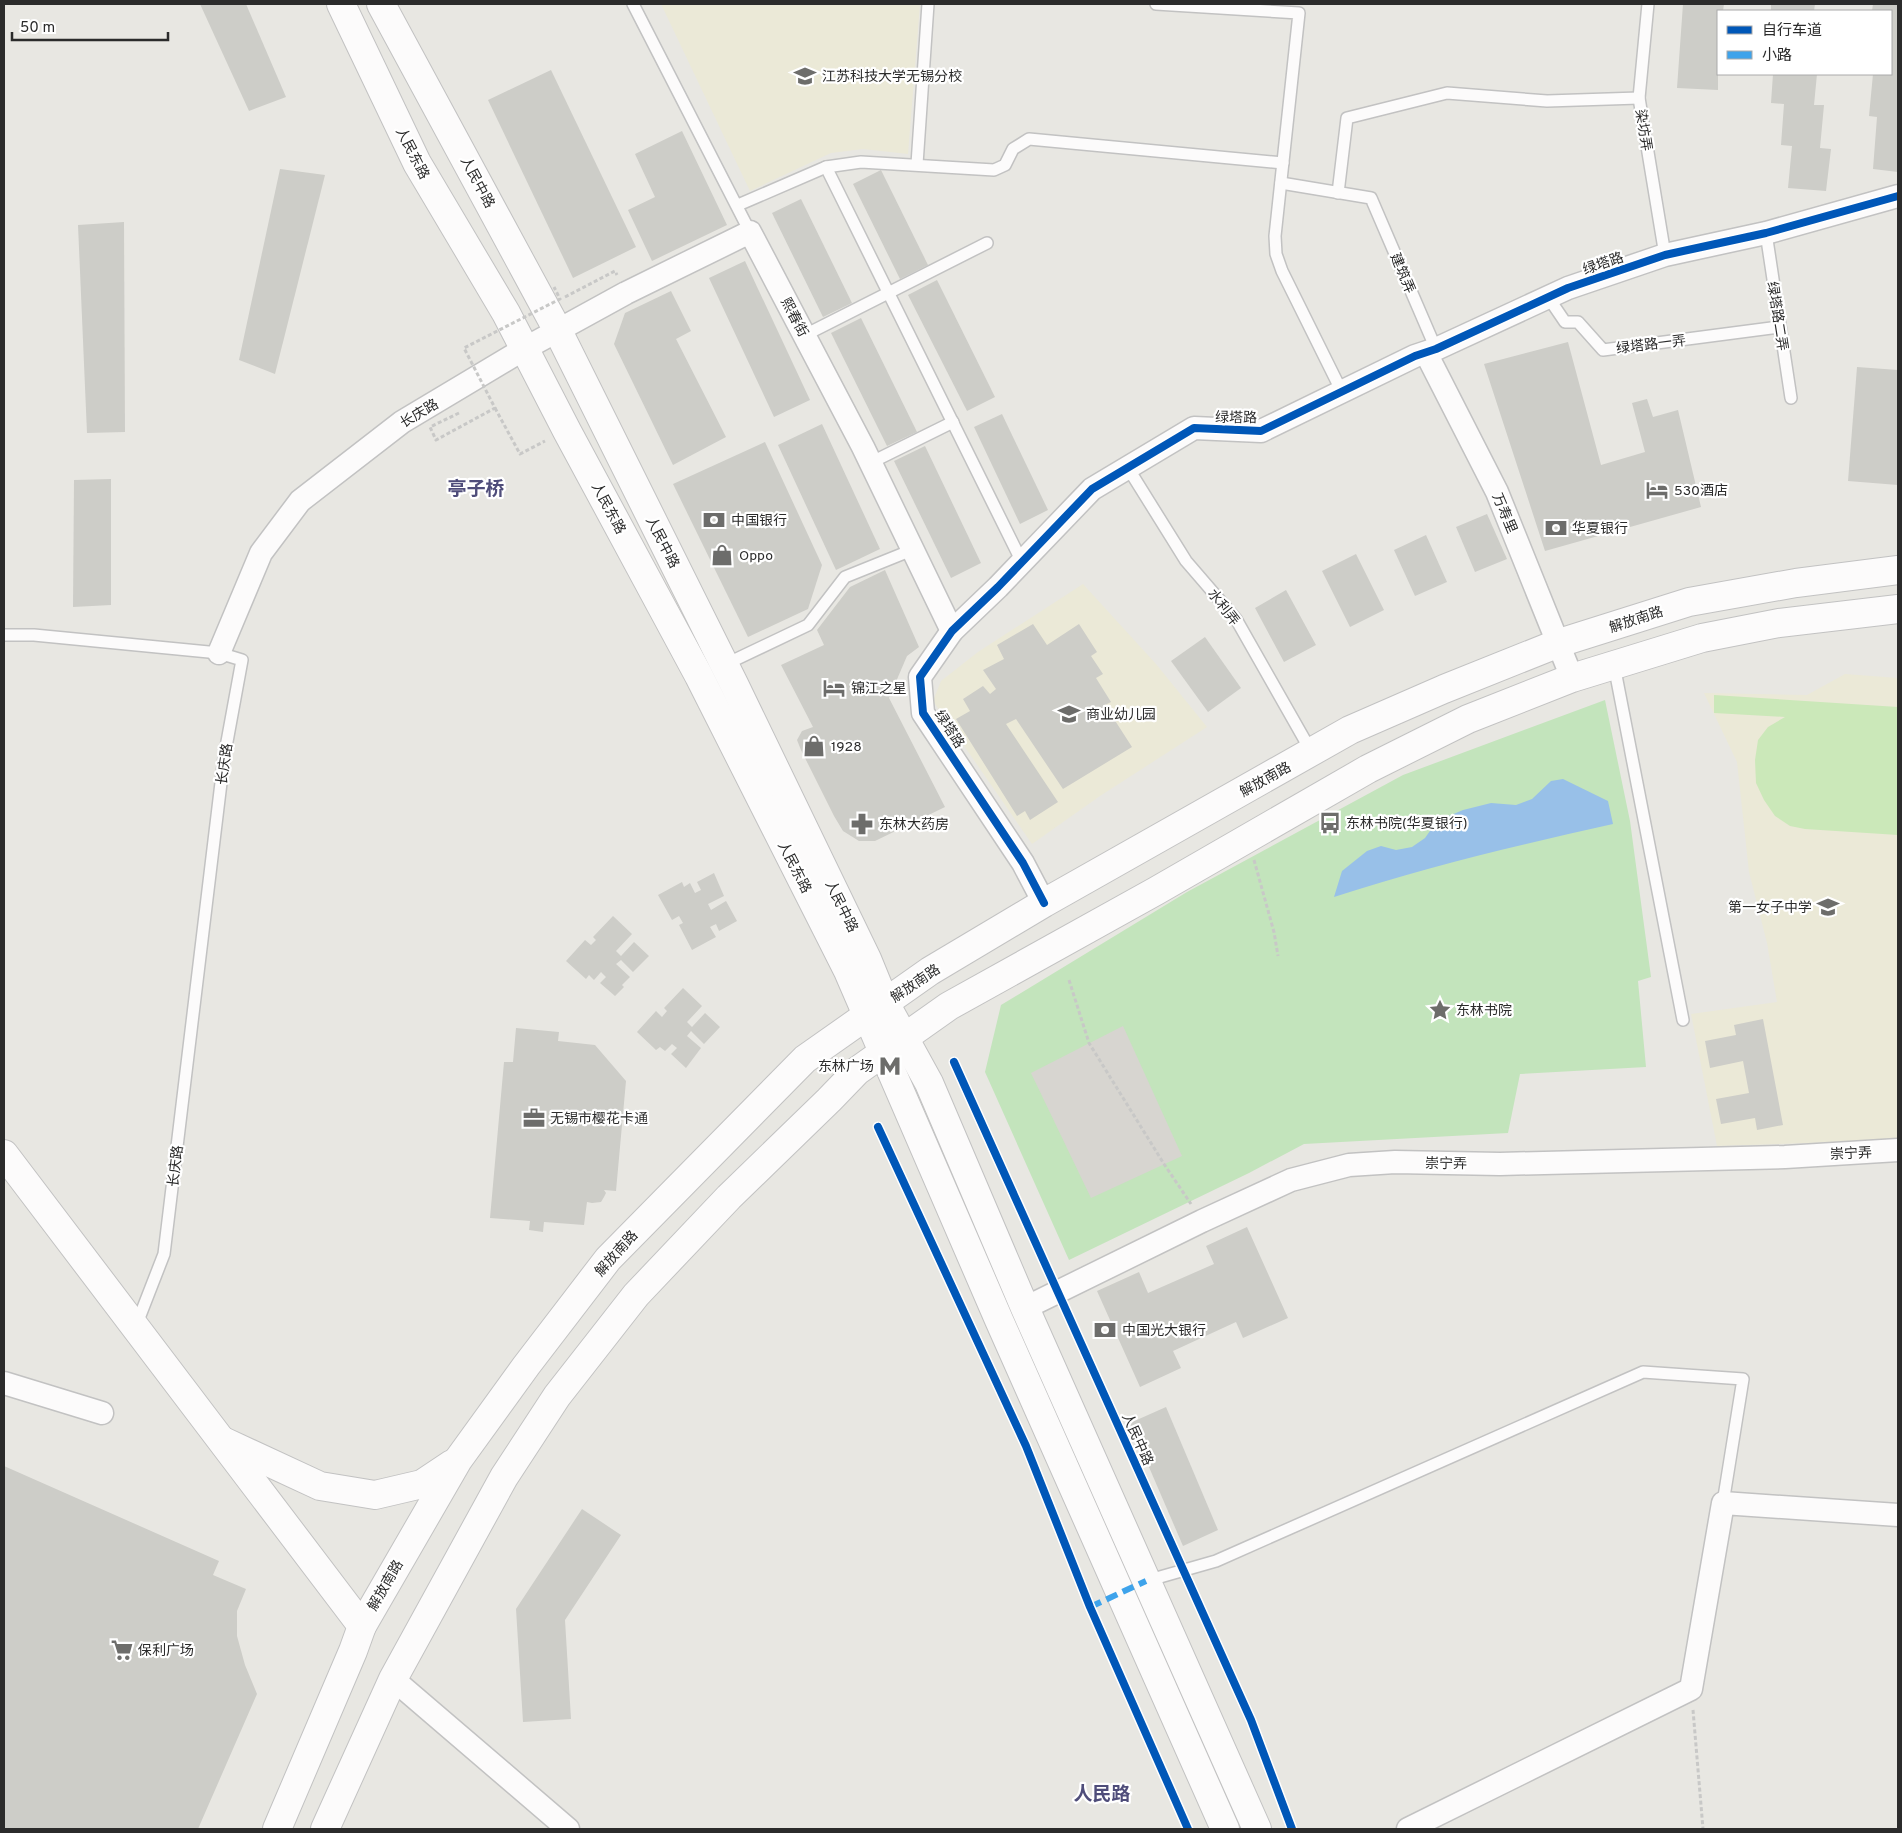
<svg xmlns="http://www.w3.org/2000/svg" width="1902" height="1833" viewBox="0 0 1902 1833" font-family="Overpass,'Noto Sans SC',sans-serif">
<rect width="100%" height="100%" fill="#e8e7e2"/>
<g fill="#ebe9d7">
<polygon points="661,4 920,4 908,154 863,149 831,153 750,191"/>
<polygon points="1083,584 1156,664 1207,727 1100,796 1032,844 933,701 941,681 978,652"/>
<polygon points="1845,674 1898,678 1898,1140 1717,1146 1691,1014 1777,1002 1767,943 1749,872 1737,762 1704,693 1807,695"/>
</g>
<polygon fill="#c3e4bc" points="1605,700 1630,821 1651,977 1638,981 1646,1067 1520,1074 1508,1133 1304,1144 1249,1173 1069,1260 985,1072 1001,1005 1187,892 1403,775"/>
<polygon fill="#cbe8b9" points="1714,695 1898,707 1898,835 1805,829 1790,826 1775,816 1764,800 1756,783 1755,760 1758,740 1768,727 1785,717 1714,713"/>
<polygon fill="#d7d5d0" points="1123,1026 1182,1156 1091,1198 1031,1073"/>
<path fill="#98c0e8" d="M1563,779L1608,801L1613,824C1519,845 1426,867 1334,897L1342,871L1367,851L1381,846L1396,850L1412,847L1425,838L1437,821L1463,810L1491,803L1516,805L1532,799L1551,781Z"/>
<g fill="#cdcdc8">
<polygon points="200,4 246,4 286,97 249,111"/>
<polygon points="1683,4 1724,4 1723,11 1718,11 1718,90 1677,88"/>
<polygon points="1771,4 1815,4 1814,11 1771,11"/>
<polygon points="1873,4 1898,4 1898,172 1873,169 1877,117 1869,116 1873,74 1891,74 1891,11 1872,11"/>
<polygon points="551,70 636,247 573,278 488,100"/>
<polygon points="1773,74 1817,74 1814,105 1824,105 1820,148 1831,149 1826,191 1788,188 1792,146 1781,145 1784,104 1771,103"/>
<polygon points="682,131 727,225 652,261 628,210 655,197 635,154"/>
<polygon points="280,169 325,175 275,374 239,360"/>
<polygon points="881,170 928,265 900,279 853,184"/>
<polygon points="801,199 852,303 823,317 772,213"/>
<polygon points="124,222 125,432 87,433 78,225"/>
<polygon points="745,261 810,400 774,417 709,278"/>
<polygon points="937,280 995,397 967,411 908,295"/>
<polygon points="671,291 691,331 676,339 726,437 673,465 614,344 625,313"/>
<polygon points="861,318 917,432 887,446 831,333"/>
<polygon points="1568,342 1601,465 1645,452 1632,403 1647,399 1653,417 1678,410 1701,507 1545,551 1484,364"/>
<polygon points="1857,367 1898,370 1898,485 1848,481"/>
<polygon points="1002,414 1048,510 1020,524 974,427"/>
<polygon points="822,424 880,549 836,570 778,445"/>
<polygon points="765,442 822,565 808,609 748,637 673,484"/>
<polygon points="925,446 981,563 951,578 894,461"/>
<polygon points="111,479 111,605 73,607 74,480"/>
<polygon points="1487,514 1507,559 1475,572 1456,527"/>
<polygon points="1426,535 1447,582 1415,596 1394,550"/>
<polygon points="1356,554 1384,610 1350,627 1322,571"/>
<polygon points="885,570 919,647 907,656 889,698 945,807 875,841 859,841 843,831 834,816 801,750 797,740 802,731 813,727 781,665 824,645 817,630 850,587"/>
<polygon points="1286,590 1316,645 1284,662 1255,608"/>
<polygon points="1033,624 1047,645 1079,624 1097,652 1091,656 1103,674 1096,678 1111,702 1105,705 1132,747 1063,789 1016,719 1006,724 1058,802 1030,820 1025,811 1017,816 956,719 970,711 963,699 983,686 990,694 996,689 983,670 1004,659 997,645"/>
<polygon points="1205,637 1241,688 1208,712 1171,661"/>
<polygon points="714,873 724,896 708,904 711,910 726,901 737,921 719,931 716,924 710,927 716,937 692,950 679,925 683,923 679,916 672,920 658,895 682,882 684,887 690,883 695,893 701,890 697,882"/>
<polygon points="613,916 632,934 616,951 621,956 634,942 649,956 633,972 621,960 616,964 630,977 622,985 624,987 615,996 600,983 606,977 601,972 594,980 589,975 586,979 566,961 585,940 591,945 596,940 593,937"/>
<polygon points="683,988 702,1006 687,1022 692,1027 705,1013 720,1027 704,1044 691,1031 687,1036 701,1048 686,1068 671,1054 677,1048 672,1044 665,1051 660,1047 656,1050 637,1032 656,1011 662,1017 667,1011 664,1008"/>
<polygon points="1763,1019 1783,1125 1757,1130 1755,1118 1721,1124 1716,1099 1749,1093 1743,1061 1710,1068 1705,1041 1736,1035 1734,1025"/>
<polygon points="516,1028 559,1032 558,1041 595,1045 626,1081 616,1191 604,1190 606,1193 604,1197 601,1202 592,1203 587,1202 584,1225 544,1222 543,1232 529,1230 530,1221 490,1218 504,1062 513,1062"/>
<polygon points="1247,1227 1288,1318 1243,1338 1236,1322 1173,1351 1181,1368 1140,1387 1097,1291 1139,1272 1148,1293 1214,1264 1206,1246"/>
<polygon points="1166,1407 1218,1530 1183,1546 1130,1423"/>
<polygon points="4,1466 219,1561 213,1575 246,1589 237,1611 237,1636 245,1665 257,1694 198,1829 4,1829"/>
<polygon points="582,1509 621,1535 565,1620 571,1719 523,1722 516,1609"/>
</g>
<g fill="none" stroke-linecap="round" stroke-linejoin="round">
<g stroke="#c2c2c2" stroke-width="14">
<g id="lane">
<polyline points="633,4 750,232"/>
<polyline points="1156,4 1299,13 1275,236 1276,254 1282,271 1342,392"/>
<polyline points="1648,4 1639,98 1665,255"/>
<polyline points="917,164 928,4"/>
<polyline points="826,167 1022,562"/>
<polyline points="1281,183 1371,198 1436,349"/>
<polyline points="1338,193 1347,118 1447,93 1547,101 1639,98"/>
<polyline points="738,205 826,167 861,162 994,170 1005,165 1013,149 1029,139 1283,163"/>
<polyline points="1766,233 1791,398"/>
<polyline points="1548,297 1565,322 1578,322 1603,350 1779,327"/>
<polyline points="805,335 987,243"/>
<polyline points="870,463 953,422"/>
<polyline points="1128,468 1186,561 1236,619 1311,751"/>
<polyline points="4,635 34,635 219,653 242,660 224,758 164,1254 136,1326"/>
<polyline points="724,665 808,625 845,577 912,550"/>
<polyline points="1614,665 1683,1020"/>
<polyline points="1146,1581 1216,1561 1643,1372 1743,1379 1723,1503"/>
</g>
</g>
<g stroke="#c2c2c2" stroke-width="25">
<g id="street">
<polyline points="1426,353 1497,492 1572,678"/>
<polyline points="219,653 261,553 300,501 402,422 524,349 626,293 750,232 863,447 952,631"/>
<polyline points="1044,903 1023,863 923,713 920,677 952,631 998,587 1092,489 1194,428 1261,431 1415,356 1436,349 1568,288 1665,255 1766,233 1898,196"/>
<polyline points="1025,1308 1202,1221 1291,1180 1349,1165 1395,1162 1500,1164 1785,1157 1898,1150"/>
<polyline points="4,1383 102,1413"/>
<polyline points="393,1679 568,1829"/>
<polyline points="1408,1829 1691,1689 1723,1503 1898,1515"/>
</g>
</g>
<g stroke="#c2c2c2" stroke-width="30">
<g id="secondary">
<polyline points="341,4 417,163 506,313 567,431 699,676 848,971 999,1320 1225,1829"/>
<polyline points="381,4 558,331 734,684 867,959 885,1003 929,1083 1025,1308 1257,1829"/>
<polyline points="4,1154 362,1626"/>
<polyline points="223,1441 320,1486 375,1495 422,1484 452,1464"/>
<polyline points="277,1829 353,1651 362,1626 458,1460 526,1366 608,1259 805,1059 930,971 1044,903 1350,730 1444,689 1559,643 1689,602 1796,583 1898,570"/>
<polyline points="325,1829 393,1679 504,1477 557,1396 636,1295 729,1197 829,1100 857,1071 949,1006 1156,891 1368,769 1468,719 1572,678 1702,638 1779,623 1898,609"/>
</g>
</g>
<g stroke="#c8c8c7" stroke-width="3" stroke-dasharray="4 2.5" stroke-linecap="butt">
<polyline points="565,297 615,271 617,275"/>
<polyline points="495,408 520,454 545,441"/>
<polyline points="1254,860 1274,932 1278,956"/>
<polyline points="1069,980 1089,1043 1164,1164 1191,1204"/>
<polyline points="1693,1710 1703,1829"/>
</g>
<use href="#lane" stroke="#fcfbfb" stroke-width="11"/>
<use href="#street" stroke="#fcfbfb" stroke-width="22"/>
<use href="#secondary" stroke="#fcfbfb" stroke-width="28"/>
<polyline stroke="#c8c8c7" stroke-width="3" stroke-dasharray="4 2.5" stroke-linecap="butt" points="459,413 430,427 436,440 495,408 464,348 560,299 554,287"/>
<polyline stroke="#3ea3eb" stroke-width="6" stroke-dasharray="12 6" stroke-linecap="butt" points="1090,1607 1146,1581"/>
<g stroke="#fff" stroke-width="11">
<g id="cycleway">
<polyline points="1044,903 1023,863 923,713 920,677 952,631 998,587 1092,489 1194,428 1261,431 1415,356 1436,349 1568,288 1665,255 1766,233 1898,196"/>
<polyline points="954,1062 1251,1720 1292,1829"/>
<polyline points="878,1127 1026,1446 1090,1607 1188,1829"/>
</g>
</g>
<use href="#cycleway" stroke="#0057b8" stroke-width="8"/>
</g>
<defs>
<g id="university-bare" transform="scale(1.725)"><path d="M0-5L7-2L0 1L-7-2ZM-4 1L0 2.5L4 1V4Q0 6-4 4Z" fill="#6d6d6b" stroke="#fff" stroke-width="2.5" paint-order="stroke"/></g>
<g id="hotel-bare" transform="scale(1.725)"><path d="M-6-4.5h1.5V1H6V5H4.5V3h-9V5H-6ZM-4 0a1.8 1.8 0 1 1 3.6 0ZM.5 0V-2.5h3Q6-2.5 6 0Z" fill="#6d6d6b" stroke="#fff" stroke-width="2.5" paint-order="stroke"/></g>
<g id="bank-bare" transform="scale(1.725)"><path d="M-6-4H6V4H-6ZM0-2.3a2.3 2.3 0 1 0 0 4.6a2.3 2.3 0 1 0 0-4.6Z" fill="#6d6d6b" stroke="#fff" stroke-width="2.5" paint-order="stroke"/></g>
<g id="shop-bare" transform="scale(1.725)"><path d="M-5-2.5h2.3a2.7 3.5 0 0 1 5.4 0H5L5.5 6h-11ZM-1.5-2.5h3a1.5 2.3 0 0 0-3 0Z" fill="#6d6d6b" stroke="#fff" stroke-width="2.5" paint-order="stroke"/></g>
<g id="school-bare" transform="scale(1.725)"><path d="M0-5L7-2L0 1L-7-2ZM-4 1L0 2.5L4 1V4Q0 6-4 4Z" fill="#6d6d6b" stroke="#fff" stroke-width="2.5" paint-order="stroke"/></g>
<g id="bus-bare" transform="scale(1.725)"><path d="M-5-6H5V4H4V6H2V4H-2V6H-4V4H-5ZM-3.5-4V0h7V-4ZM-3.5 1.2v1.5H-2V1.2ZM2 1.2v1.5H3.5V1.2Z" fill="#6d6d6b" stroke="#fff" stroke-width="2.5" paint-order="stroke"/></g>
<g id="pharmacy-bare" transform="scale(1.725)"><path d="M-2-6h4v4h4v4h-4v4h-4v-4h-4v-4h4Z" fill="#6d6d6b" stroke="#fff" stroke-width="2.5" paint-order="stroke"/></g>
<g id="sight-bare" transform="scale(1.725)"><path d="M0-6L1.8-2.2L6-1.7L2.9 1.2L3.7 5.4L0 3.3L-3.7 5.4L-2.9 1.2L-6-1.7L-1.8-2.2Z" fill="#6d6d6b" stroke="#fff" stroke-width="2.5" paint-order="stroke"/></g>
<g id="metro-bare" transform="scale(1.725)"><path d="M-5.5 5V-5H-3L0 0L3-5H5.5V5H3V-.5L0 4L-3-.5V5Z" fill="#6d6d6b" stroke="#fff" stroke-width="2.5" paint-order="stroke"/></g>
<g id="office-bare" transform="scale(1.725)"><path d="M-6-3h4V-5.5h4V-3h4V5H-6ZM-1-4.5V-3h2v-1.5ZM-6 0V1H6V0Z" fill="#6d6d6b" stroke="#fff" stroke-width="2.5" paint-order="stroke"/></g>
<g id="supermarket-bare" transform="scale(1.725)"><path d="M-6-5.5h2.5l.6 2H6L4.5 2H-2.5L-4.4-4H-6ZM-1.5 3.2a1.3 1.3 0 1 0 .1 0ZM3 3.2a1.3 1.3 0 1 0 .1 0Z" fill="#6d6d6b" stroke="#fff" stroke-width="2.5" paint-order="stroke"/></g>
</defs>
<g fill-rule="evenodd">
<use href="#university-bare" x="805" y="76"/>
<use href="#hotel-bare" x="1657" y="490"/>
<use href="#bank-bare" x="714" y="520"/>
<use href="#bank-bare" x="1556" y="528"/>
<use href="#shop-bare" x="722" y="555"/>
<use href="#hotel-bare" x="834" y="688"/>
<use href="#school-bare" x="1069" y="714"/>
<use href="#shop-bare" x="814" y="746"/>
<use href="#bus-bare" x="1330" y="823"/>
<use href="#pharmacy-bare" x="862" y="824"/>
<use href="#school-bare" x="1828" y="907"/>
<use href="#sight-bare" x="1440" y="1010"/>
<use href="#metro-bare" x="890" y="1066"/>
<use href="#office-bare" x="534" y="1118"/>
<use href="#bank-bare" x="1105" y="1330"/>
<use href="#supermarket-bare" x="122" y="1650"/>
</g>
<g text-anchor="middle" stroke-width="4.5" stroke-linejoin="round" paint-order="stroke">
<g font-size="14" fill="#2b2b2b" stroke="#fff" text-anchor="start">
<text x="822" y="81">江苏科技大学无锡分校</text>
<text x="1674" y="495">530酒店</text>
<text x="731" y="525">中国银行</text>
<text x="1572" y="533">华夏银行</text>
<text x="739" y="560">Oppo</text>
<text x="851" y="693">锦江之星</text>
<text x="1086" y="719">商业幼儿园</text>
<text x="831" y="751">1928</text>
<text x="1346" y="828">东林书院(华夏银行)</text>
<text x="879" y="829">东林大药房</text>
<text x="1812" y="912" text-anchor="end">第一女子中学</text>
<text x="1456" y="1015">东林书院</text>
<text x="874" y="1071" text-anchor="end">东林广场</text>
<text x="550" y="1123">无锡市樱花卡通</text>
<text x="1122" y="1335">中国光大银行</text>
<text x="138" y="1655">保利广场</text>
</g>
<g font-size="14" fill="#2b2b2b" stroke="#fff">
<text transform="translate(1644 130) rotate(81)" y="5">染坊弄</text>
<text transform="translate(413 153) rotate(63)" y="5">人民东路</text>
<text transform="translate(478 182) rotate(62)" y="5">人民中路</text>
<text transform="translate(1603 263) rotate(-19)" y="5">绿塔路</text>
<text transform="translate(1403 273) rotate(67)" y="5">建筑弄</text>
<text transform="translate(1778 316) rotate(81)" y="5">绿塔路二弄</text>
<text transform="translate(795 317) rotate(62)" y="5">熙春街</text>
<text transform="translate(1651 344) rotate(-7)" y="5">绿塔路一弄</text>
<text transform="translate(419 413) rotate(-31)" y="5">长庆路</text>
<text transform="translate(1236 417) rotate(1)" y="5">绿塔路</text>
<text transform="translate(609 508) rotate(62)" y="5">人民东路</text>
<text transform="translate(1505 513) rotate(67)" y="5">万寿里</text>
<text transform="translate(663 542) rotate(63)" y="5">人民中路</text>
<text transform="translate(1224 607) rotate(52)" y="5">水利弄</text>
<text transform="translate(1636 619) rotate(-18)" y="5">解放南路</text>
<text transform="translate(950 729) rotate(57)" y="5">绿塔路</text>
<text transform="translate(224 764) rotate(-82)" y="5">长庆路</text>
<text transform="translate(1265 779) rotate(-29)" y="5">解放南路</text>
<text transform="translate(795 867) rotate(63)" y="5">人民东路</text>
<text transform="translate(842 906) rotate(64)" y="5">人民中路</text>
<text transform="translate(915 983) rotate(-34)" y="5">解放南路</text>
<text transform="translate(1851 1153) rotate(-3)" y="5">崇宁弄</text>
<text transform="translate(1446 1163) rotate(1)" y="5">崇宁弄</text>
<text transform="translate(175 1166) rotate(-83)" y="5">长庆路</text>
<text transform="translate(616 1253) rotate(-48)" y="5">解放南路</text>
<text transform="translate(1138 1439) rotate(66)" y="5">人民中路</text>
<text transform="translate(385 1585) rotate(-60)" y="5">解放南路</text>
</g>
<g font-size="19" font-weight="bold" fill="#4f4d7a" stroke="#fff">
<text x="476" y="495">亭子桥</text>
<text x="1102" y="1800">人民路</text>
</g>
</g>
<rect width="1902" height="1833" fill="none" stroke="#2b2b2b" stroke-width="10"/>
<rect x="1717" y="10" width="175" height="65" fill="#ffffff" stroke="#aaaaaa"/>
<rect x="1727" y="26" width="25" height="8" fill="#0057b8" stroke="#aaaaaa"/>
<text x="1762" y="35" font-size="15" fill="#2b2b2b">自行车道</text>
<rect x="1727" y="51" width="25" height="8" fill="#3ea3eb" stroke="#aaaaaa"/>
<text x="1762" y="60" font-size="15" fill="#2b2b2b">小路</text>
<path d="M12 32v8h156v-8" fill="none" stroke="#2b2b2b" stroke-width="2.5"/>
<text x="20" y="32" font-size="15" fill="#2b2b2b" stroke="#ffffff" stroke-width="4" paint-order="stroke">50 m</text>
</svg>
